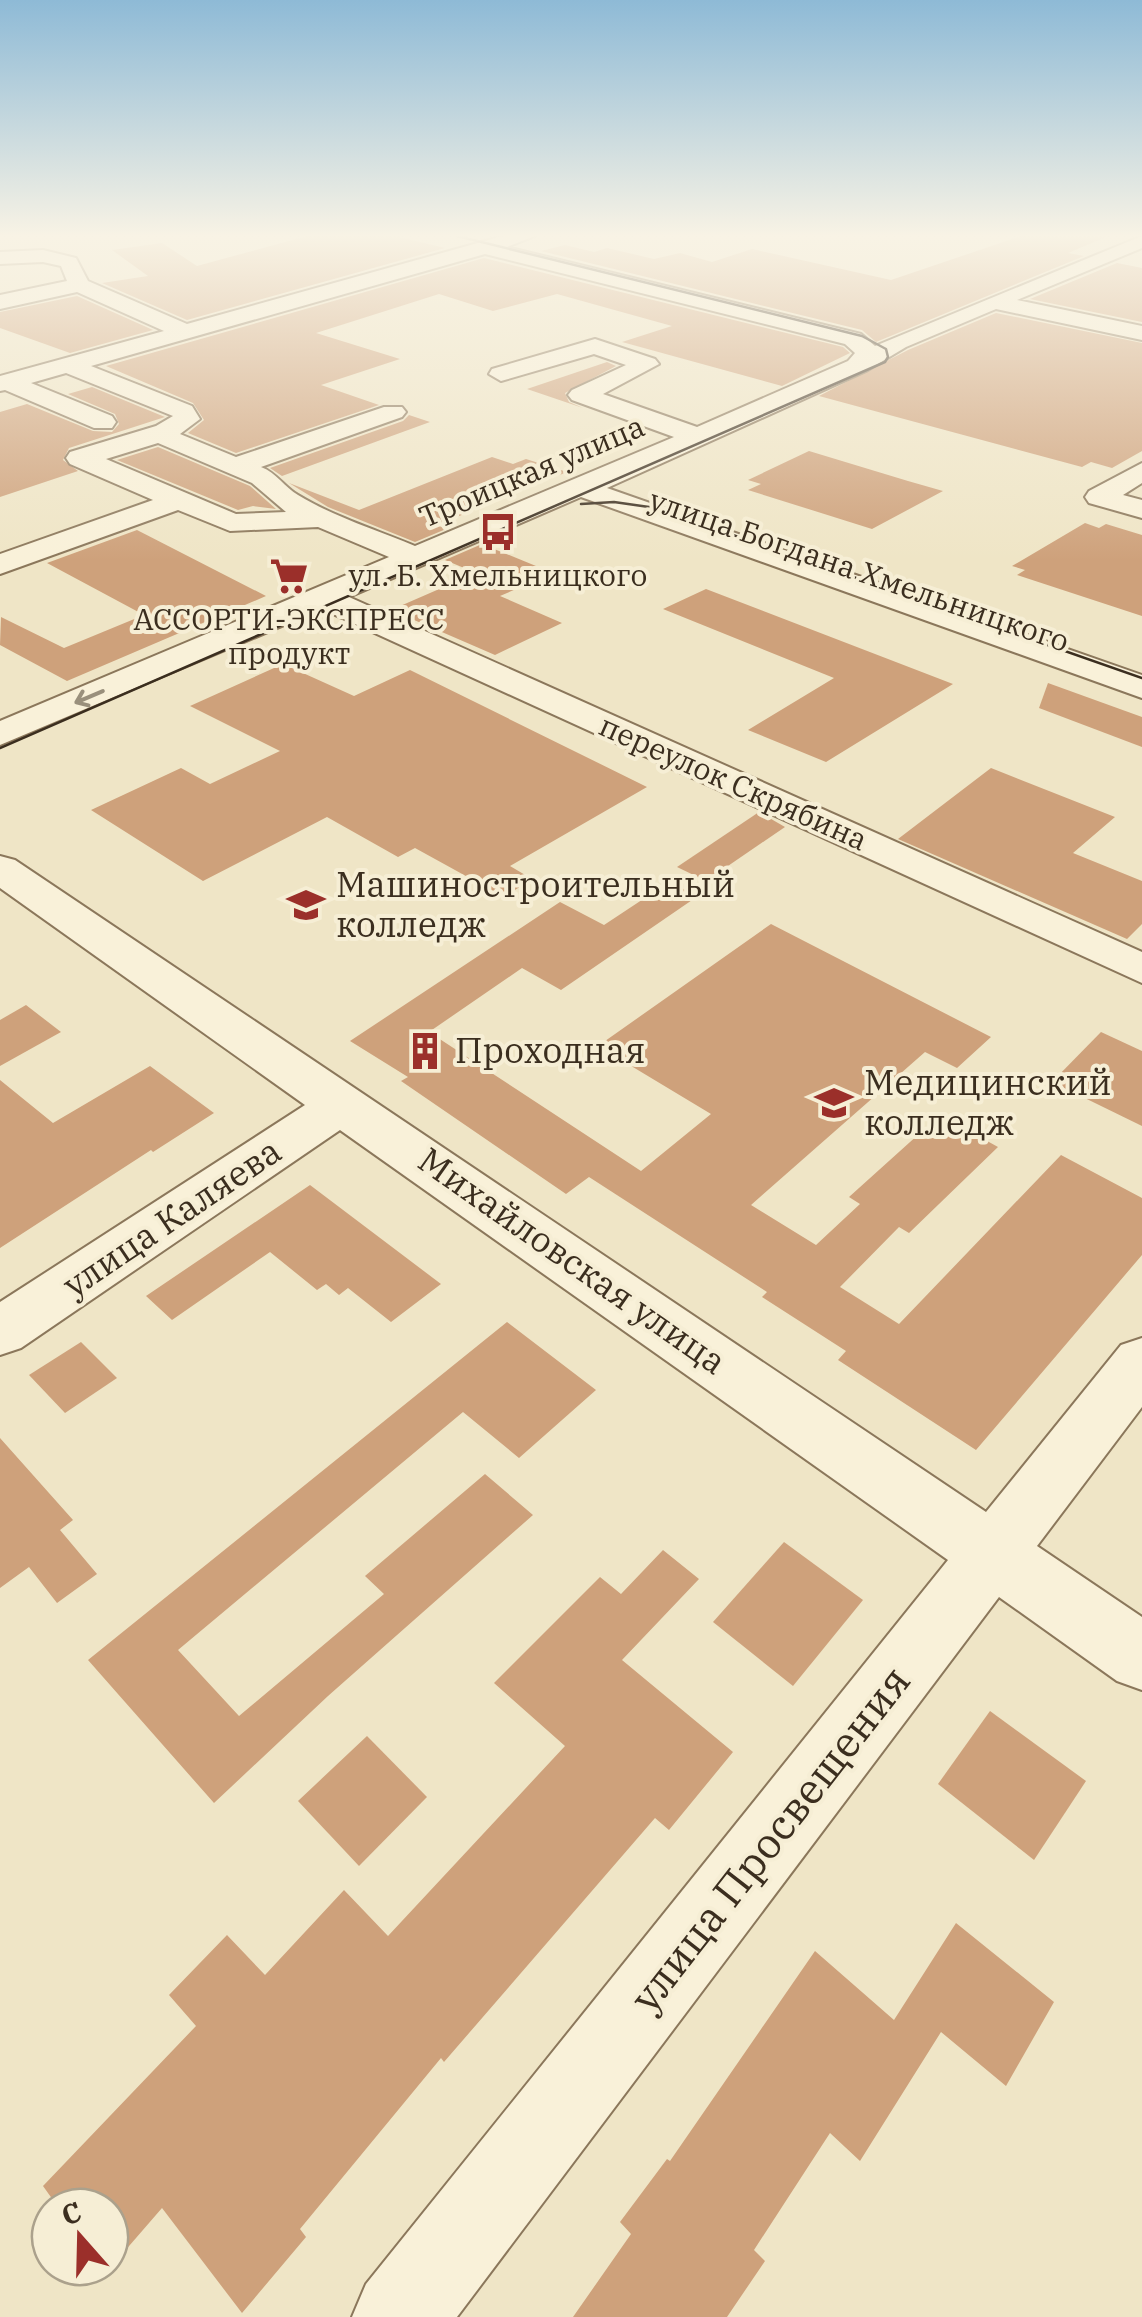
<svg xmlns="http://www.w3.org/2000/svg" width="1142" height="2317" viewBox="0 0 1142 2317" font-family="'IBM Plex Serif',serif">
<rect width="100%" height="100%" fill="#efe5c6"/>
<g fill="#cea17b">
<polygon points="307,236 395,236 445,248 187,320 102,283 148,276 112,250 162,243 197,266"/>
<polygon points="1021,236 1106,237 1068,253 1084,256 876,342 862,330 541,251 565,245 594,252 607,248 654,259 680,253 712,262 752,249 891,280"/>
<polygon points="484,258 843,347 850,353 782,386 622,342 672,326 557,294 493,311 439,294 316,333 400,359 321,385 379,405 236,453 188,433 204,420 193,403 106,366"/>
<polygon points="1117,263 1142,268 1142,322 1030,299"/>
<polygon points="77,296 153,330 70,353 0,328 0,312"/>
<polygon points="996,313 1142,343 1142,451 1112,468 1091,462 1082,467 819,396 908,350"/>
<polygon points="607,362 616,366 565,393 569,402 583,408 527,389"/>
<polygon points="92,387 165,417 69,448 63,460 78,471 0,497 0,412 27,404 93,431 112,432 119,424 115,414 68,394"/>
<polygon points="409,415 430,422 282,476 270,468 403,421"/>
<polygon points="158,447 250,486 276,509 253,506 238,510 117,460"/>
<polygon points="809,451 908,481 943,491 872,529 748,490 761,484 748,480"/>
<polygon points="492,457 513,464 526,459 567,472 447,521 439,526 446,529 415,542 328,507 289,483 359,510"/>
<polygon points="1085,523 1099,528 1106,524 1142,535 1142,616 1017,575 1025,570 1012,566"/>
<polygon points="137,530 266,596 67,681 0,645 1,617 64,648 144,615 47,563"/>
<polygon points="482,544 553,573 500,596 562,623 495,655 391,610 476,573 445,560"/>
<polygon points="706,589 953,684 826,762 748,730 834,678 663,609"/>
<polygon points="283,664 354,696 410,670 647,787 510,866 532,879 504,897 415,848 398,857 327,817 203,881 91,810 181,768 210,784 280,751 190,706"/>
<polygon points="1048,683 1142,717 1142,747 1039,708"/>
<polygon points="991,768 1115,817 1073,853 1142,881 1142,924 1127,939 898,839"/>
<polygon points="759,812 785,827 706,881 677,867"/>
<polygon points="669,882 698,896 561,990 522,968 429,1032 641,1171 711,1114 598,1046 771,924 991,1037 957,1068 925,1052 751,1205 816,1245 860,1204 849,1197 940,1115 998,1147 909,1233 899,1227 840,1287 899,1324 1061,1155 1142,1198 1142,1255 976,1450 838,1360 846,1351 762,1297 767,1292 589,1177 566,1194 401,1081 408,1077 350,1041 560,902 604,925"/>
<polygon points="26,1005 61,1032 0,1066 0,1020"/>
<polygon points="1101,1032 1142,1051 1142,1126 1052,1082"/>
<polygon points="150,1066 214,1113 153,1152 151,1150 0,1248 0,1080 53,1123"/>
<polygon points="310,1185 441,1284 391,1322 348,1288 339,1295 326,1284 317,1290 270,1252 172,1320 146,1296"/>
<polygon points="507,1322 596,1390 519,1458 463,1412 178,1650 239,1716 384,1594 365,1576 485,1474 533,1515 328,1696 214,1803 88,1660"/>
<polygon points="81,1342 117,1378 65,1413 29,1375"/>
<polygon points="0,1438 73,1520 60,1530 97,1574 57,1603 29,1567 0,1588"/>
<polygon points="784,1542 863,1600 793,1686 713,1622"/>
<polygon points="663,1550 699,1579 622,1660 733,1752 669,1830 655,1818 444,2062 441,2058 300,2229 306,2237 242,2313 162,2208 110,2268 110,2207 58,2207 43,2186 196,2026 169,1995 227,1935 265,1975 344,1890 388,1936 565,1746 494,1683 600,1577 621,1594"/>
<polygon points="990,1711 1086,1781 1034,1860 938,1784"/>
<polygon points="367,1736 427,1797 359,1866 298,1801"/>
<polygon points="956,1923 1054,2002 1006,2086 941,2032 860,2161 830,2133 754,2250 765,2261 727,2317 573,2317 631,2234 620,2222 667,2159 670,2161 815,1951 894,2020"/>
</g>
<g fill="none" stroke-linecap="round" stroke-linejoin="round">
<g stroke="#8b775b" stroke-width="4">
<g id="minor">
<path d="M503,236H535L507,247L861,334L875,346L1142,236V248L1017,300L1142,326V340L996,309L906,347L866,371L607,488L1142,675V698L581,497L349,597L1142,952V983L322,609L0,745V721L389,557L318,527L230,531L178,510L0,574V554L153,500L70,464L66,458L70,452L156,426L173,416L66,373L31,383L112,416L116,422L112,428H94L5,390L0,391V376L164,331L77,292L0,309V295L67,281L61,266L43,262L0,264V252L43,250L76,258L88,281L187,324ZM485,254L845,344L855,353L848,361L697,427L603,394L659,364L655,359L595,339L492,369L489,374L501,381L594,354L626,365L572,390L568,395L572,400L674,437L415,546C377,530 334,517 298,495C284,487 277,473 261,467L402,417L406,412L402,407H384L236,457L180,434L200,419L192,406L91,366ZM158,443L252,483L286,512L236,514L106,459Z"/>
<polygon points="1142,463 1142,483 1123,495 1142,500 1142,518 1089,503 1085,497 1089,491"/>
<polygon points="0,856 15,860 986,1512 1121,1345 1142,1338 1142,1407 1037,1546 1142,1617 1142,1690 1117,1681 999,1597 457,2317 352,2317 366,2284 948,1560 340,1130 21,1348 0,1355 0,1302 305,1105 0,888"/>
</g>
</g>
<use href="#minor" fill="#f9f1d9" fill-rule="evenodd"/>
<g stroke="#3b2e1f" stroke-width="2.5">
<polyline points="581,504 614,502 656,508 1142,678"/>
<polyline points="0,748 885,362 888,357 886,349 862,336 457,236"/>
</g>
</g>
<defs><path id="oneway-shaft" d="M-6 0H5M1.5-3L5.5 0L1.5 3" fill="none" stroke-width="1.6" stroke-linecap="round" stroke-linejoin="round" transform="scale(2.5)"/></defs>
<use stroke="#9a907c" href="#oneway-shaft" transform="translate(89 697) rotate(157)"/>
<linearGradient id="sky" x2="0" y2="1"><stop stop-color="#8ebad6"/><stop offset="0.42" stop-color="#f8f3e5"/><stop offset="1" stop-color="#f8f3e5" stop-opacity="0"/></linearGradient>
<rect width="1142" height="561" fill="url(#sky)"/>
<defs>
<g id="bus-bare" transform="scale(3)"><path d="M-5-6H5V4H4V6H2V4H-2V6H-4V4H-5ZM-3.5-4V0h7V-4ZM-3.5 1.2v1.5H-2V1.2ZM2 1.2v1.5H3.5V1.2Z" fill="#9b2f2a" stroke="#f6eed5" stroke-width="2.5" paint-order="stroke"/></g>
<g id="supermarket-bare" transform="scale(3)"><path d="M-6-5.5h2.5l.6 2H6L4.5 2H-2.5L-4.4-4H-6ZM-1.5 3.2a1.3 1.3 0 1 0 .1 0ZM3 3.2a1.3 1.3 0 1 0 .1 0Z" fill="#9b2f2a" stroke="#f6eed5" stroke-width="2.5" paint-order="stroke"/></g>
<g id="university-bare" transform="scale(3)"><path d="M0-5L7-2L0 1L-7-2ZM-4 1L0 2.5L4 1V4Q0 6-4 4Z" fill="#9b2f2a" stroke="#f6eed5" stroke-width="2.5" paint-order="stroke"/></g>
<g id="building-bare" transform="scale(3)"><path d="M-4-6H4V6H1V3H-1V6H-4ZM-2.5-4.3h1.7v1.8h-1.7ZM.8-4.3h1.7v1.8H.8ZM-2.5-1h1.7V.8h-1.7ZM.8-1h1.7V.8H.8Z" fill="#9b2f2a" stroke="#f6eed5" stroke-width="2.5" paint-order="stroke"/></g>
</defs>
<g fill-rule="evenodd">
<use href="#bus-bare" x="498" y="532"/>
<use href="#supermarket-bare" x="289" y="576"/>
<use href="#university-bare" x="306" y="905"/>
<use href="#building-bare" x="425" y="1051"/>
<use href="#university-bare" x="834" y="1103"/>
</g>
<g text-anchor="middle" stroke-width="8" stroke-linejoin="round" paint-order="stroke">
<g font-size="30" fill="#3b2e1f" stroke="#f6eed5">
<text transform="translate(532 472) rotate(-23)" y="10">Троицкая улица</text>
<text transform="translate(859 571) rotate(19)" y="10">улица Богдана Хмельницкого</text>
<text transform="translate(733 783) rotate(24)" y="10">переулок Скрябина</text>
</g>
<g font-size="30" fill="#3b2e1f" stroke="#f6eed5">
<text x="498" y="586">ул. Б. Хмельницкого</text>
<text x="289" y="630">АССОРТИ-ЭКСПРЕСС<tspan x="289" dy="34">продукт</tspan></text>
</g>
<g font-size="35" fill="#3b2e1f" stroke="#f6eed5" text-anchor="start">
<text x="336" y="897">Машиностроительный<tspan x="336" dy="40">колледж</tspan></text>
<text x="455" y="1063">Проходная</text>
<text x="864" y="1095">Медицинский<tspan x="864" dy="40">колледж</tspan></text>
</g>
<g font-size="35" fill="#3b2e1f" stroke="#f6eed5">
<text transform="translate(172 1218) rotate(-34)" y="12">улица Каляева</text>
<text transform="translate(572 1261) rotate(35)" y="12">Михайловская улица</text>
</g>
<g font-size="42" fill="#3b2e1f" stroke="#f6eed5">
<text transform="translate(770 1839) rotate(-52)" y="15">улица Просвещения</text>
</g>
</g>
<g transform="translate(80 2237) rotate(340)"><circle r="48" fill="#f6eed5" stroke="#aba18c" stroke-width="2.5"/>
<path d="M0-8L18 38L0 25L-18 38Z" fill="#9b2f2a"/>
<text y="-15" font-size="28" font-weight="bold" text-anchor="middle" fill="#3b2e1f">С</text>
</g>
</svg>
